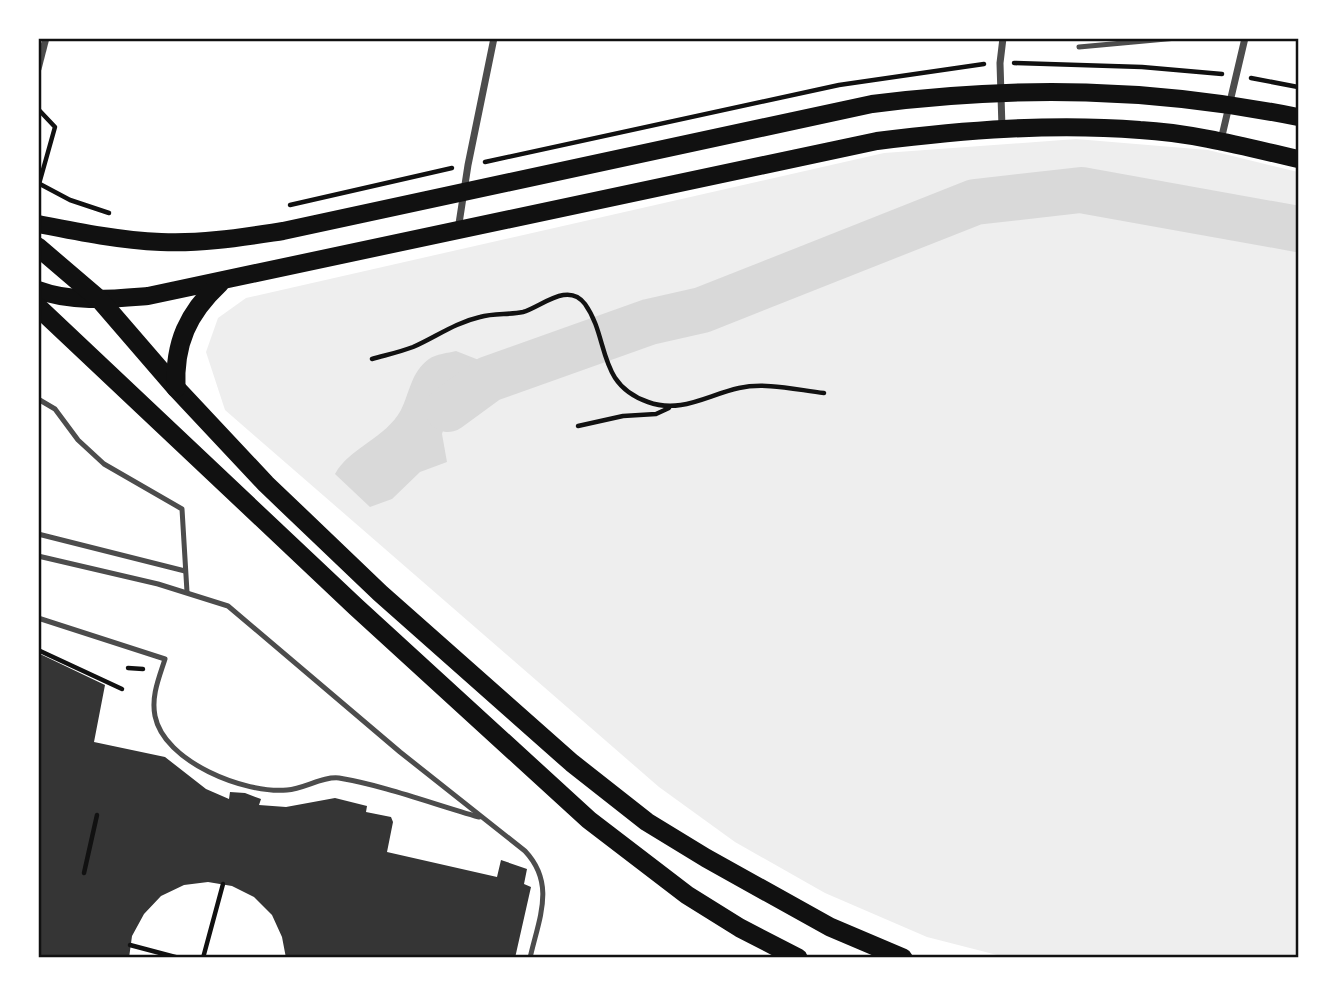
<svg xmlns="http://www.w3.org/2000/svg" width="1337" height="996" viewBox="0 0 1337 996" font-family="Karla,sans-serif">
<rect width="100%" height="100%" fill="#fff"/>
<polygon fill="#eee" points="1076,139 1208,150 1298,172 1298,957 1005,957 927,937 825,893 735,842 659,787 225,410 206,352 218,318 246,298 884,153"/>
<path fill="#d9d9d9" d="M456,351L489,364L504,384L445,424L442,434L447,462L420,472L392,499L370,507L335,474C349,448 386,438 401,410C410,392 411,372 429,359C436,354 448,353 456,351Z"/>
<g fill="none" stroke-linecap="round" stroke-linejoin="round">
<polyline stroke="#d9d9d9" stroke-width="46" points="448,409 489,379 649,322 702,310 975,202 1081,190 1298,229"/>
</g>
<polygon fill="#353535" points="38,653 105,685 94,742 165,757 206,789 229,799 230,792 245,793 261,799 259,805 286,807 335,798 367,806 366,812 391,817 393,822 387,852 497,877 501,860 527,869 524,884 531,887 515,958 286,958 282,937 272,915 254,897 232,886 208,882 184,885 161,896 144,914 132,936 129,958 38,958"/>
<g fill="none" stroke-linecap="round" stroke-linejoin="round">
<g stroke="#111" stroke-width="4.5">
<polyline points="1014,63 1142,67 1222,74"/>
<polyline points="1251,78 1298,87"/>
<polyline points="38,109 55,127 39,184"/>
<polyline points="485,162 839,85 984,64"/>
<polyline points="38,183 70,200 109,213"/>
<polyline points="290,205 452,168"/>
<path d="M372,359C386,355 400,352 413,347C436,337 454,323 480,317C494,313 509,315 523,312C541,307 568,281 585,304C610,339 596,384 648,402C681,414 707,395 739,388C766,382 797,390 824,393"/>
<polyline points="578,426 623,416 656,414 669,408"/>
<polyline points="38,650 122,689"/>
<polyline points="128,668 143,669"/>
<polyline points="84,873 97,815"/>
<polyline points="130,945 179,958"/>
<polyline points="203,958 223,884"/>
</g>
<g stroke="#4c4c4c" stroke-width="5">
<polyline points="1079,47 1177,38"/>
<polyline points="38,399 55,409 78,440 104,464 182,509 187,592"/>
<polyline points="38,534 185,571"/>
<path d="M38,556L158,584L228,606L400,752L525,851C556,884 539,918 530,958"/>
<path d="M38,618L165,659C159,678 151,696 155,716C164,762 245,794 287,790C304,789 323,776 339,778C386,786 433,804 479,817"/>
</g>
<g stroke="#4c4c4c" stroke-width="7">
<polyline points="38,69 46,38"/>
<polyline points="1002,128 1000,63 1003,38"/>
<polyline points="1221,140 1245,38"/>
<polyline points="458,230 468,165 494,38"/>
</g>
<g stroke="#111" stroke-width="18">
<path d="M38,224C79,232 119,240 161,242C202,244 243,237 283,231L872,104C1019,85 1154,88 1298,117"/>
<path d="M38,290C73,303 111,299 148,296L877,141C964,130 1052,123 1140,130C1194,133 1246,147 1298,159"/>
</g>
<g stroke="#111" stroke-width="19">
<polyline points="38,247 100,300 176,388 266,484 380,593 572,763 647,822 706,858 830,927 903,958"/>
<polyline points="38,307 356,607 589,820 687,895 740,928 798,958"/>
<path d="M176,388C174,343 188,313 220,283"/>
</g>
</g>
<rect width="1337" height="996" fill="none" stroke="#ffffff" stroke-width="80"/>
<rect x="40" y="40" width="1257" height="916" fill="none" stroke="#111" stroke-width="2.5"/>
</svg>
